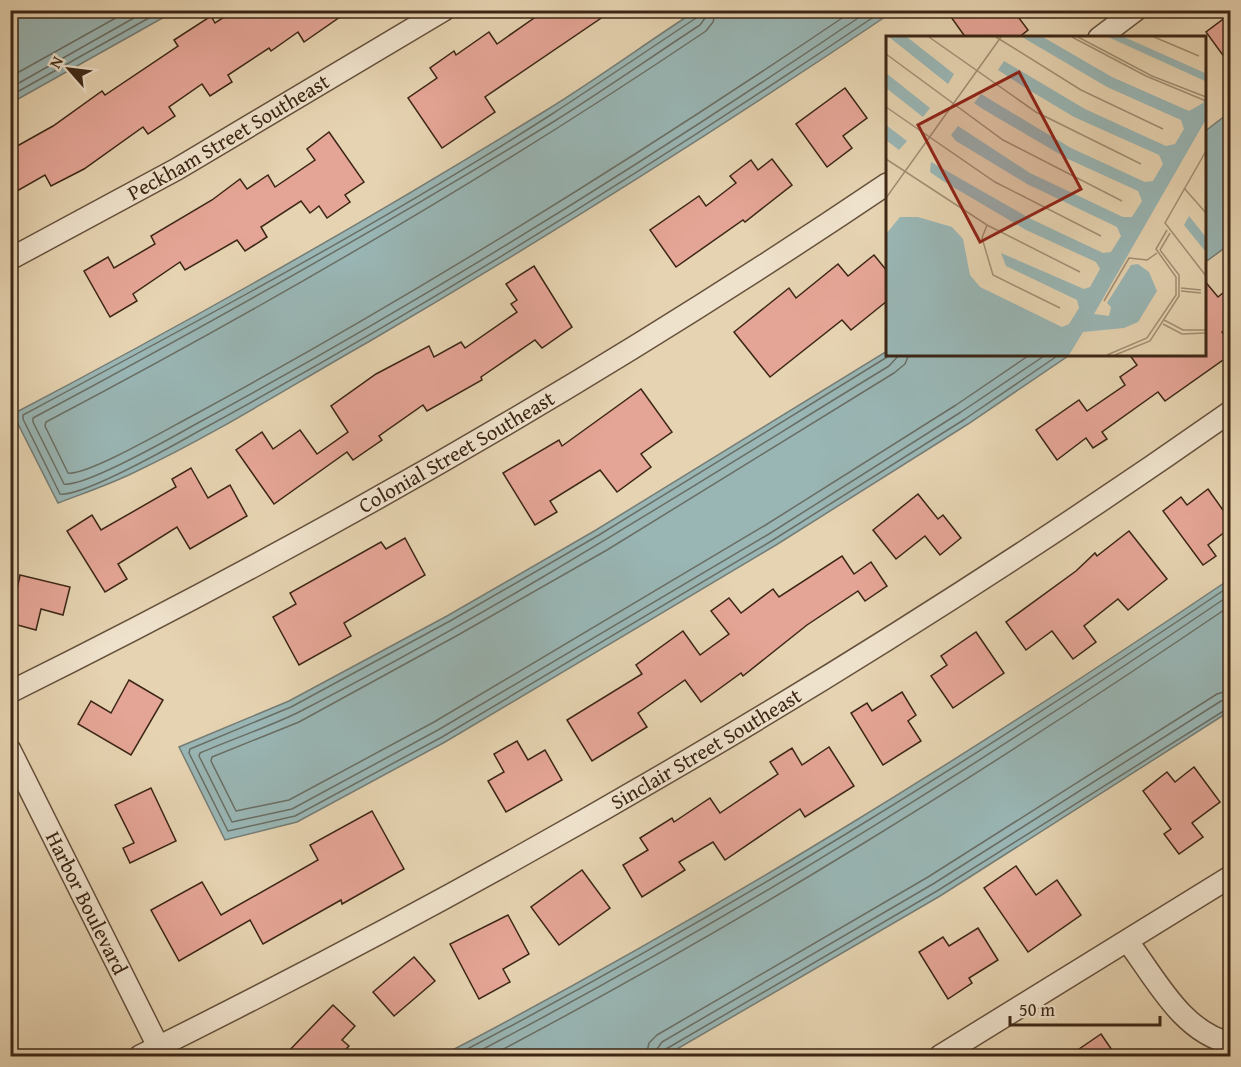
<svg xmlns="http://www.w3.org/2000/svg" width="1241" height="1067" viewBox="0 0 1241 1067" font-family="'Gentium Book Plus',serif">
<rect width="100%" height="100%" fill="#e6d3b1"/>
<filter id="stains"><feTurbulence type="fractalNoise" baseFrequency=".00333" numOctaves="4"/><feColorMatrix values="0 0 0 0 .2 0 0 0 0 .09 0 0 0 0 .02 0 0 0 .5 -.17"/></filter>
<radialGradient id="worn" r=".72"><stop offset=".6" stop-color="#630" stop-opacity="0"/><stop offset="1" stop-color="#630" stop-opacity=".3"/></radialGradient>
<g fill="#99b6b5" stroke="#747c75" stroke-width="1.5">
<polygon points="11,10 175,10 175,11 11,103"/>
<path d="M697,10L894,11C723,126 548,237 370,341C292,385 216,434 135,472C111,484 84,493 58,503L13,414C194,319 372,218 545,111C597,79 646,43 697,10Z"/>
<polygon points="1230,112 1230,244 1204,263 1204,132"/>
<polygon points="887,351 887,354 1071,354 968,424 776,545 445,742 297,822 225,840 179,747 289,701 447,616 596,530"/>
<path d="M1230,579V711L940,896L665,1056H441C714,914 975,751 1230,579Z"/>
</g>
<g fill="none" stroke-linecap="round" stroke-linejoin="round">
<g stroke="#6a6e65" stroke-width="1.5">
<path d="M699,10L696,18C648,50 601,82 552,114C382,223 202,319 23,415V419L60,494C82,497 176,444 199,431C434,303 662,160 884,10"/>
<path d="M707,10L705,18L700,25C651,57 603,91 553,122C383,227 209,324 33,418V422L64,484C84,487 173,437 196,424C427,299 652,158 870,10"/>
<path d="M716,10L713,22L706,31C494,174 272,303 46,422L45,426L68,473C87,476 171,427 192,416C419,293 640,155 854,10"/>
<polyline points="10,77 130,10"/>
<polyline points="10,88 148,10"/>
<polyline points="10,96 163,10"/>
<polyline points="892,354 599,535 450,621 291,707 190,749 189,753 228,831 295,816 442,737 773,540 965,419 1060,354"/>
<path d="M900,354L889,366C694,485 501,609 297,713C266,728 232,739 200,753L199,756L232,822L292,809L438,730L769,534L961,412L1047,354"/>
<polyline points="909,354 905,364 894,373 607,550 458,635 299,722 212,757 211,761 236,811 289,800 434,722 764,526 956,405 1031,354"/>
<path d="M454,1056C723,916 979,756 1230,586"/>
<path d="M470,1056C733,919 985,761 1230,595"/>
<path d="M490,1056C746,922 991,768 1230,606"/>
<polyline points="646,1056 649,1043 657,1035 928,877 1217,694 1230,690"/>
<polyline points="655,1056 657,1049 662,1042 933,884 1221,701 1230,699"/>
<polyline points="663,1056 666,1049 937,891 1230,707"/>
</g>
</g>
<g fill="#e5a596" stroke="#3c2615" stroke-width="1.5">
<polygon points="235,10 350,10 304,42 298,32 271,51 269,48 228,75 232,82 210,96 202,84 169,107 175,116 148,134 143,127 84,169 51,186 45,175 10,195 10,150 53,126 102,91 105,95 178,46 174,40 211,16 215,23"/>
<polygon points="529,10 613,10 485,97 495,112 442,148 408,98 437,78 430,68 454,51 456,55 489,32 497,44 534,18"/>
<polygon points="946,10 1013,10 1028,30 1018,38 966,38"/>
<polygon points="1230,14 1230,65 1206,32"/>
<polygon points="845,88 867,118 843,136 852,148 827,167 796,124"/>
<polygon points="329,132 364,182 345,195 350,202 327,218 319,206 310,213 301,201 261,227 267,237 245,251 237,240 185,270 180,262 133,294 137,301 110,317 84,271 108,257 114,268 155,244 151,236 212,200 240,179 247,189 268,175 275,187 315,160 307,149"/>
<polygon points="772,159 792,185 745,222 743,220 676,267 650,230 699,196 706,206 736,183 730,176 751,160 758,170"/>
<polygon points="874,255 887,271 887,301 851,330 842,320 770,377 734,332 789,288 796,298 838,264 848,276"/>
<polygon points="534,266 572,327 542,348 535,340 481,377 482,380 427,411 423,405 379,436 382,440 353,460 347,452 274,504 236,450 262,432 273,449 300,430 317,454 348,432 331,406 376,374 429,346 434,357 461,342 465,348 517,312 511,304 517,300 506,284"/>
<polygon points="1203,279 1218,297 1230,287 1230,325 1222,332 1230,342 1230,355 1165,401 1158,392 1102,432 1107,439 1093,448 1086,438 1057,460 1036,430 1079,400 1087,411 1125,385 1120,377 1137,365 1129,354 1203,354"/>
<polygon points="641,389 672,432 641,454 651,467 617,492 600,470 550,501 557,512 535,525 503,473 559,440 562,446"/>
<polygon points="191,468 208,498 230,485 247,516 190,549 177,527 118,564 127,579 105,592 67,531 92,515 101,530 176,487 172,479"/>
<polygon points="1208,489 1230,520 1230,528 1208,545 1216,556 1203,565 1163,511 1181,497 1187,505"/>
<polygon points="918,494 938,519 943,515 961,538 940,555 925,536 896,559 873,530"/>
<polygon points="1129,531 1167,579 1128,610 1118,599 1084,626 1096,642 1073,659 1052,631 1026,650 1006,622 1076,571 1095,553 1097,556"/>
<polygon points="405,538 425,575 344,623 351,636 299,665 273,617 296,604 290,593 381,542 386,549"/>
<polygon points="842,556 854,574 871,562 887,586 865,601 858,591 807,625 743,676 741,673 701,702 685,680 638,713 647,727 592,761 567,720 642,674 636,665 683,631 700,655 729,634 711,611 729,598 741,613 773,589 779,597"/>
<polygon points="20,575 70,587 63,615 41,609 36,630 10,623"/>
<polygon points="976,632 1004,673 953,708 931,676 947,665 941,656"/>
<polygon points="129,680 163,700 131,755 78,724 91,701 111,713"/>
<polygon points="902,692 916,715 908,721 921,741 883,765 851,713 867,703 872,711"/>
<polygon points="517,741 528,760 545,750 562,780 506,812 488,781 504,772 494,754"/>
<polygon points="829,747 854,786 805,817 800,809 725,860 713,842 679,862 685,870 642,897 623,865 648,850 640,838 672,818 674,822 710,798 720,813 778,774 770,762 792,748 802,765"/>
<polygon points="1194,767 1220,802 1192,823 1203,837 1179,854 1164,834 1171,829 1143,791 1167,772 1175,782"/>
<polygon points="151,788 176,841 130,863 123,848 134,843 115,805"/>
<polygon points="372,811 404,869 342,904 341,900 263,944 250,920 179,961 151,910 202,882 221,915 318,860 310,845"/>
<polygon points="1016,866 1036,895 1057,880 1081,915 1028,952 984,888"/>
<polygon points="582,870 610,908 559,945 531,907"/>
<polygon points="508,915 529,954 503,969 510,982 479,999 450,944"/>
<polygon points="978,928 998,960 969,978 972,983 948,999 919,952 943,937 949,946"/>
<polygon points="414,957 435,981 394,1016 373,992"/>
<polygon points="333,1005 355,1026 342,1040 349,1046 339,1056 284,1056"/>
<polygon points="1101,1034 1116,1056 1069,1056"/>
</g>
<g fill="none" stroke-linecap="round" stroke-linejoin="round">
<g stroke="#66513c" stroke-width="24">
<g id="minor">
<polyline points="1099,38 1136,10"/>
<path id="s1" d="M10,259L177,169L444,10"/>
<path id="s2" d="M10,692C313,542 607,373 887,184"/>
<path id="s3" d="M10,750L163,1056"/>
<path d="M1128,942C1156,979 1182,1032 1230,1043"/>
<path id="s4" d="M140,1056C518,869 884,655 1230,412"/>
<polyline points="940,1056 1230,877"/>
</g>
</g>
<use href="#minor" stroke="#efe2cc" stroke-width="21"/>
</g>
<g text-anchor="middle" stroke-width="4.5" stroke-linejoin="round" paint-order="stroke">
<g font-size="21" fill="#3c2615" stroke="#efe2cc">
<text dy="7" stroke="none"><textPath href="#s1" startOffset="250">Peckham Street Southeast</textPath></text>
<text dy="7" stroke="none"><textPath href="#s2" startOffset="507">Colonial Street Southeast</textPath></text>
<text dy="7" stroke="none"><textPath href="#s4" startOffset="644">Sinclair Street Southeast</textPath></text>
<text dy="7" stroke="none"><textPath href="#s3" startOffset="171">Harbor Boulevard</textPath></text>
</g>
</g>
<g transform="translate(886 36)">
<rect width="320" height="320" fill="#e6d3b1"/>
<path d="M3,1H21L68,38L62,48ZM136,1H157L226,41L303,75L317,67L319,61V85L208,278L223,280L225,271L221,267L245,229L252,228L263,236L271,255L252,286L238,292L197,296L183,319H0V198L14,181H32L66,191L77,203L84,239L94,251L176,291L183,288L193,272L191,264L120,230L115,217L198,253L204,251L214,233L210,226L140,194L57,145L44,136L45,126L145,183L217,217L225,216L235,200L231,191L141,148L70,105L65,99L72,90L144,137L237,181H246L256,165L252,155L182,123L95,72L88,67L95,58L185,112L259,146L267,145L277,128L273,119L188,81L138,51L112,34L118,25L199,73L280,110L289,108L298,93L295,84L221,51ZM222,1H238L319,37V45ZM0,37L44,72L37,81L0,52ZM0,89L21,105L13,114L0,104ZM303,180L319,200V215L298,189Z" fill="#99b6b5"/>
<path fill="none" stroke="#a28e73" stroke-width="1.5" d="M43,1L150,76L255,128M110,1L195,54L277,93M186,1L260,40L320,65M192,1L266,40L320,61M268,1L313,20M0,18L117,104L236,165M0,71L109,146L215,200M320,115L279,187L320,240M0,123L101,189L194,236M298,152L320,177M0,162L115,1M101,189L96,202L107,239L174,272M274,214L284,197M295,252L315,254M295,255L315,257M218,265L243,222L261,224L271,217M278,284L297,294H320M277,288L296,298L320,297M221,319L261,302L290,259V241L270,213L281,194M229,319L264,305L293,260V239L274,214"/>
<path fill="#8f2418" fill-opacity="0.15" stroke="#8f2418" stroke-width="3" d="M133,36L195,153L94,206L32,89Z"/>
<rect width="320" height="320" fill="none" stroke="#3c2615" stroke-width="3"/>
</g>
<rect width="1241" height="1067" fill="none" stroke="#e6d3b1" stroke-width="36"/>
<rect x="12" y="12" width="1217" height="1043" fill="none" stroke="#3c2615" stroke-width="3"/>
<rect x="18" y="18" width="1205" height="1031" fill="none" stroke="#3c2615" stroke-width="1.5"/>
<g transform="translate(69 69) rotate(298)" stroke="#efe2cc" stroke-width="4.5" paint-order="stroke">
<path d="M0-4.5L10 22L0 15L-10 22Z" fill="#3c2615"/>
<text y="-9" font-size="16" font-weight="bold" text-anchor="middle" fill="#3c2615">N</text>
</g>
<path d="M1010 1016v9h150v-9" fill="none" stroke="#3c2615" stroke-width="3"/>
<text x="1019" y="1016" font-size="18" fill="#3c2615" stroke="#efe2cc" stroke-width="4.5" paint-order="stroke">50 m</text>
<rect width="100%" height="100%" filter="url(#stains)"/>
<rect width="100%" height="100%" fill="url(#worn)"/>
</svg>
